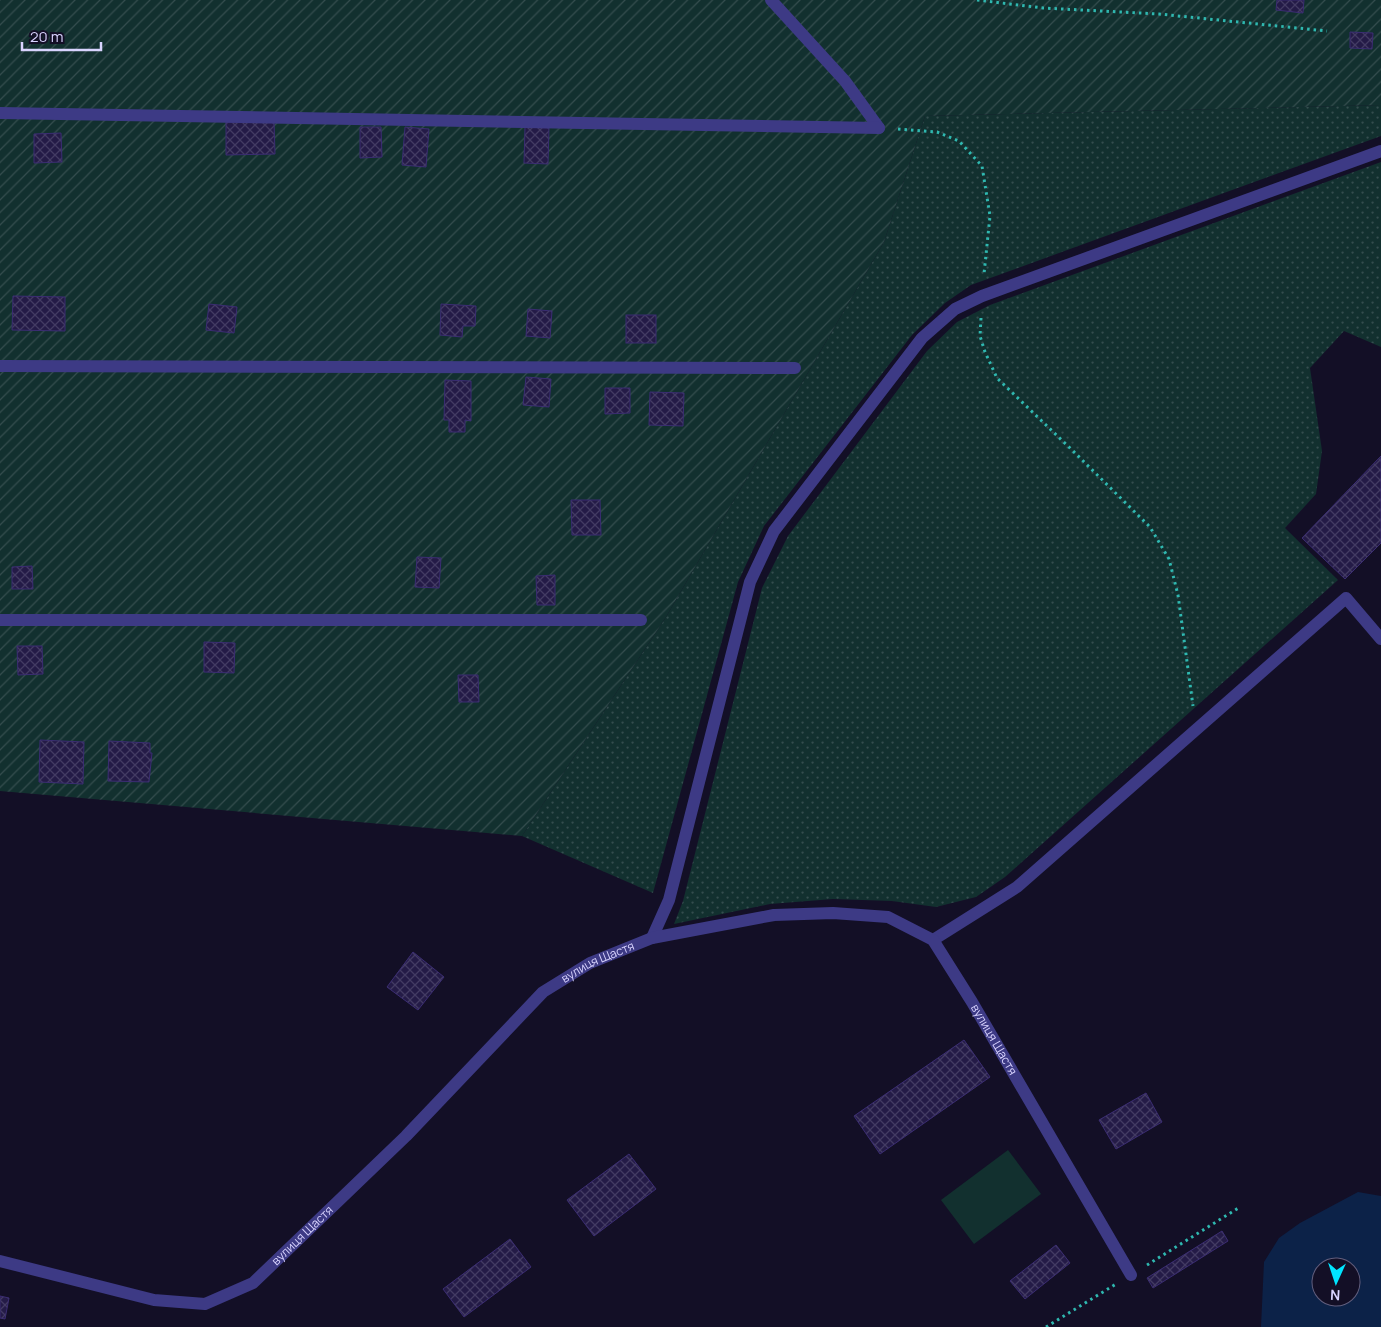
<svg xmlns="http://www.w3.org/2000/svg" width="1381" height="1327" viewBox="0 0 1381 1327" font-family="Manrope,sans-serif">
<defs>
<pattern id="grass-dots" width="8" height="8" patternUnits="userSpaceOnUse" patternTransform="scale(1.25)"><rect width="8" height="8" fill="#12302f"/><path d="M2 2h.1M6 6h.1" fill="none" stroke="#344d4e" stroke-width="1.8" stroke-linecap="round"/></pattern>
<pattern id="garden-furrows" width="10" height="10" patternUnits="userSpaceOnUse" patternTransform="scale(1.25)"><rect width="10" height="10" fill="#12302f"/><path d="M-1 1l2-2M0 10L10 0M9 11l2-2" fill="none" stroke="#344d4e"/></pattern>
<pattern id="building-cross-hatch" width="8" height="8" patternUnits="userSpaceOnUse" patternTransform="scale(1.25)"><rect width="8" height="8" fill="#241b47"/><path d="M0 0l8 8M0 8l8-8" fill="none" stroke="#433b63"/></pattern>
</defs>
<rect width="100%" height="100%" fill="#130f26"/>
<g fill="url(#grass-dots)">
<polygon points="1381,105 1381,136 971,285 945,303 912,335 764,526 738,582 653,893 522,836 666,617 884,242 925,116"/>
<polygon points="1381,162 1381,347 1344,331 1310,368 1322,451 1316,494 1285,528 1338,580 1005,877 976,897 936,907 892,901 833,899 770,904 674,924 683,901 762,588 788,536 927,351 957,322 990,305"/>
</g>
<polygon fill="url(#garden-furrows)" points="0,0 1381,0 1381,105 925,116 884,242 666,617 522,836 0,791"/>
<polygon fill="#12302f" points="1008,1150 1041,1194 974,1244 941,1200"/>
<path fill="#0c2248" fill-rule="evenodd" d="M1358,1192L1381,1196V1327H1261L1264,1262L1279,1238L1300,1223ZM1321,1267H1351V1297H1321Z"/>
<g fill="url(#building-cross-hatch)" stroke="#3b2d73">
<polygon points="1277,0 1304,0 1303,13 1276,10"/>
<polygon points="1350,32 1373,33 1372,49 1350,48"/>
<polygon points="274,121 275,154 226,155 226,122"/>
<polygon points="360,127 381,127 382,157 360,158"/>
<polygon points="405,127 429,129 426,167 402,165"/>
<polygon points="525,127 549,128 548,164 524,163"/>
<polygon points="61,133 62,162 34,163 34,134"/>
<polygon points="13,296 65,297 65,331 12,330"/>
<polygon points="209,304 237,307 234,333 206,330"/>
<polygon points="441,304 476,306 475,326 463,326 462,337 440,335"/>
<polygon points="528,309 552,311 550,338 526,336"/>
<rect x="626" y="315" width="30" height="28"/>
<polygon points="526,377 551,379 549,407 523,405"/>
<polygon points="445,380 471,381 471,421 465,420 465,432 449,432 449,420 444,420"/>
<polygon points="605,388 630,388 630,413 605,414"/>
<polygon points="650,392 684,393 683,426 649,425"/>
<polygon points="1381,456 1381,543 1345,579 1302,538"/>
<polygon points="571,500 600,500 601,535 572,535"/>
<polygon points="417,557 441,558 439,588 415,587"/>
<polygon points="32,566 33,589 12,589 12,567"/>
<polygon points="555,575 555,605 537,605 536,576"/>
<polygon points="204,642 235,643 234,673 204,672"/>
<polygon points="17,646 42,646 43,674 18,675"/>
<polygon points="458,675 478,675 479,702 459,702"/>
<polygon points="40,740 84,742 83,784 39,782"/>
<polygon points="109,741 150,743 150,753 152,753 149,782 108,781"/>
<polygon points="413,952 444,977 418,1010 387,987"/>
<polygon points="964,1040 990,1077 880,1154 854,1116"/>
<polygon points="1146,1093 1162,1122 1116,1149 1099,1120"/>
<polygon points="629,1154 656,1189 594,1236 567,1200"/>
<polygon points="1222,1231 1228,1241 1153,1288 1147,1278"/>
<polygon points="510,1239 531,1267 464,1317 443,1289"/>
<polygon points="1056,1245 1070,1263 1025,1299 1010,1281"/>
<polygon points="0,1296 9,1298 5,1319 0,1318"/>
</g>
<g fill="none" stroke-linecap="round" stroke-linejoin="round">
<g stroke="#2fb8b0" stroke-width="3" stroke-dasharray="2.5 4" stroke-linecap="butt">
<polyline points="977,0 1043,8 1159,14 1327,31"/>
<polyline points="898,129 937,132 959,141 982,166 990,216 984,274"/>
<polyline points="981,318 980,336 985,352 997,378 1070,448 1150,527 1169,559 1178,595 1193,706"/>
<polyline points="1147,1265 1240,1207"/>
<polyline points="1046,1327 1116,1284"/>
</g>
<g stroke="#3d3a85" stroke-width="12">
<polyline points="771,0 845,81 879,128"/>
<polyline points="0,113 879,128"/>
<polyline points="0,366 795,368"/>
<polyline points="0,620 641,620"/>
<polyline points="652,938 669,900 750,582 774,531 922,338 955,309 982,296 1381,151"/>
<polyline points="933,940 1017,887 1346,598 1381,639"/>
<path id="s1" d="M0,1261L154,1300L205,1304L253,1283L406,1136L543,992L590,963L652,938L774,915L833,913L888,917L933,940L972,1002L1131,1275"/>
</g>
</g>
<g text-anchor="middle" stroke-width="4.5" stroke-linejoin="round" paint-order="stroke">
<g font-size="12" fill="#d9d4ff" stroke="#130f26">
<text dy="4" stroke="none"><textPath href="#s1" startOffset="736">вулиця Щастя</textPath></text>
<text dy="4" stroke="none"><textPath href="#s1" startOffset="1201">вулиця Щастя</textPath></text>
<text dy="4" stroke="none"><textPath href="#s1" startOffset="331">вулиця Щастя</textPath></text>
</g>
</g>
<g transform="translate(1336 1282) rotate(183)"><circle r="24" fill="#130f26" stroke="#625e7d"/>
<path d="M0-4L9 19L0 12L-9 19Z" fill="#00e5ff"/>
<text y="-8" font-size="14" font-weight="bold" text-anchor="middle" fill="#d9d4ff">N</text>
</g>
<path d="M22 42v8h79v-8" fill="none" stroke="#d9d4ff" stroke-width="2.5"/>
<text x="30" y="42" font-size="15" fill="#d9d4ff" stroke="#130f26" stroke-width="4" paint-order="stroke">20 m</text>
</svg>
